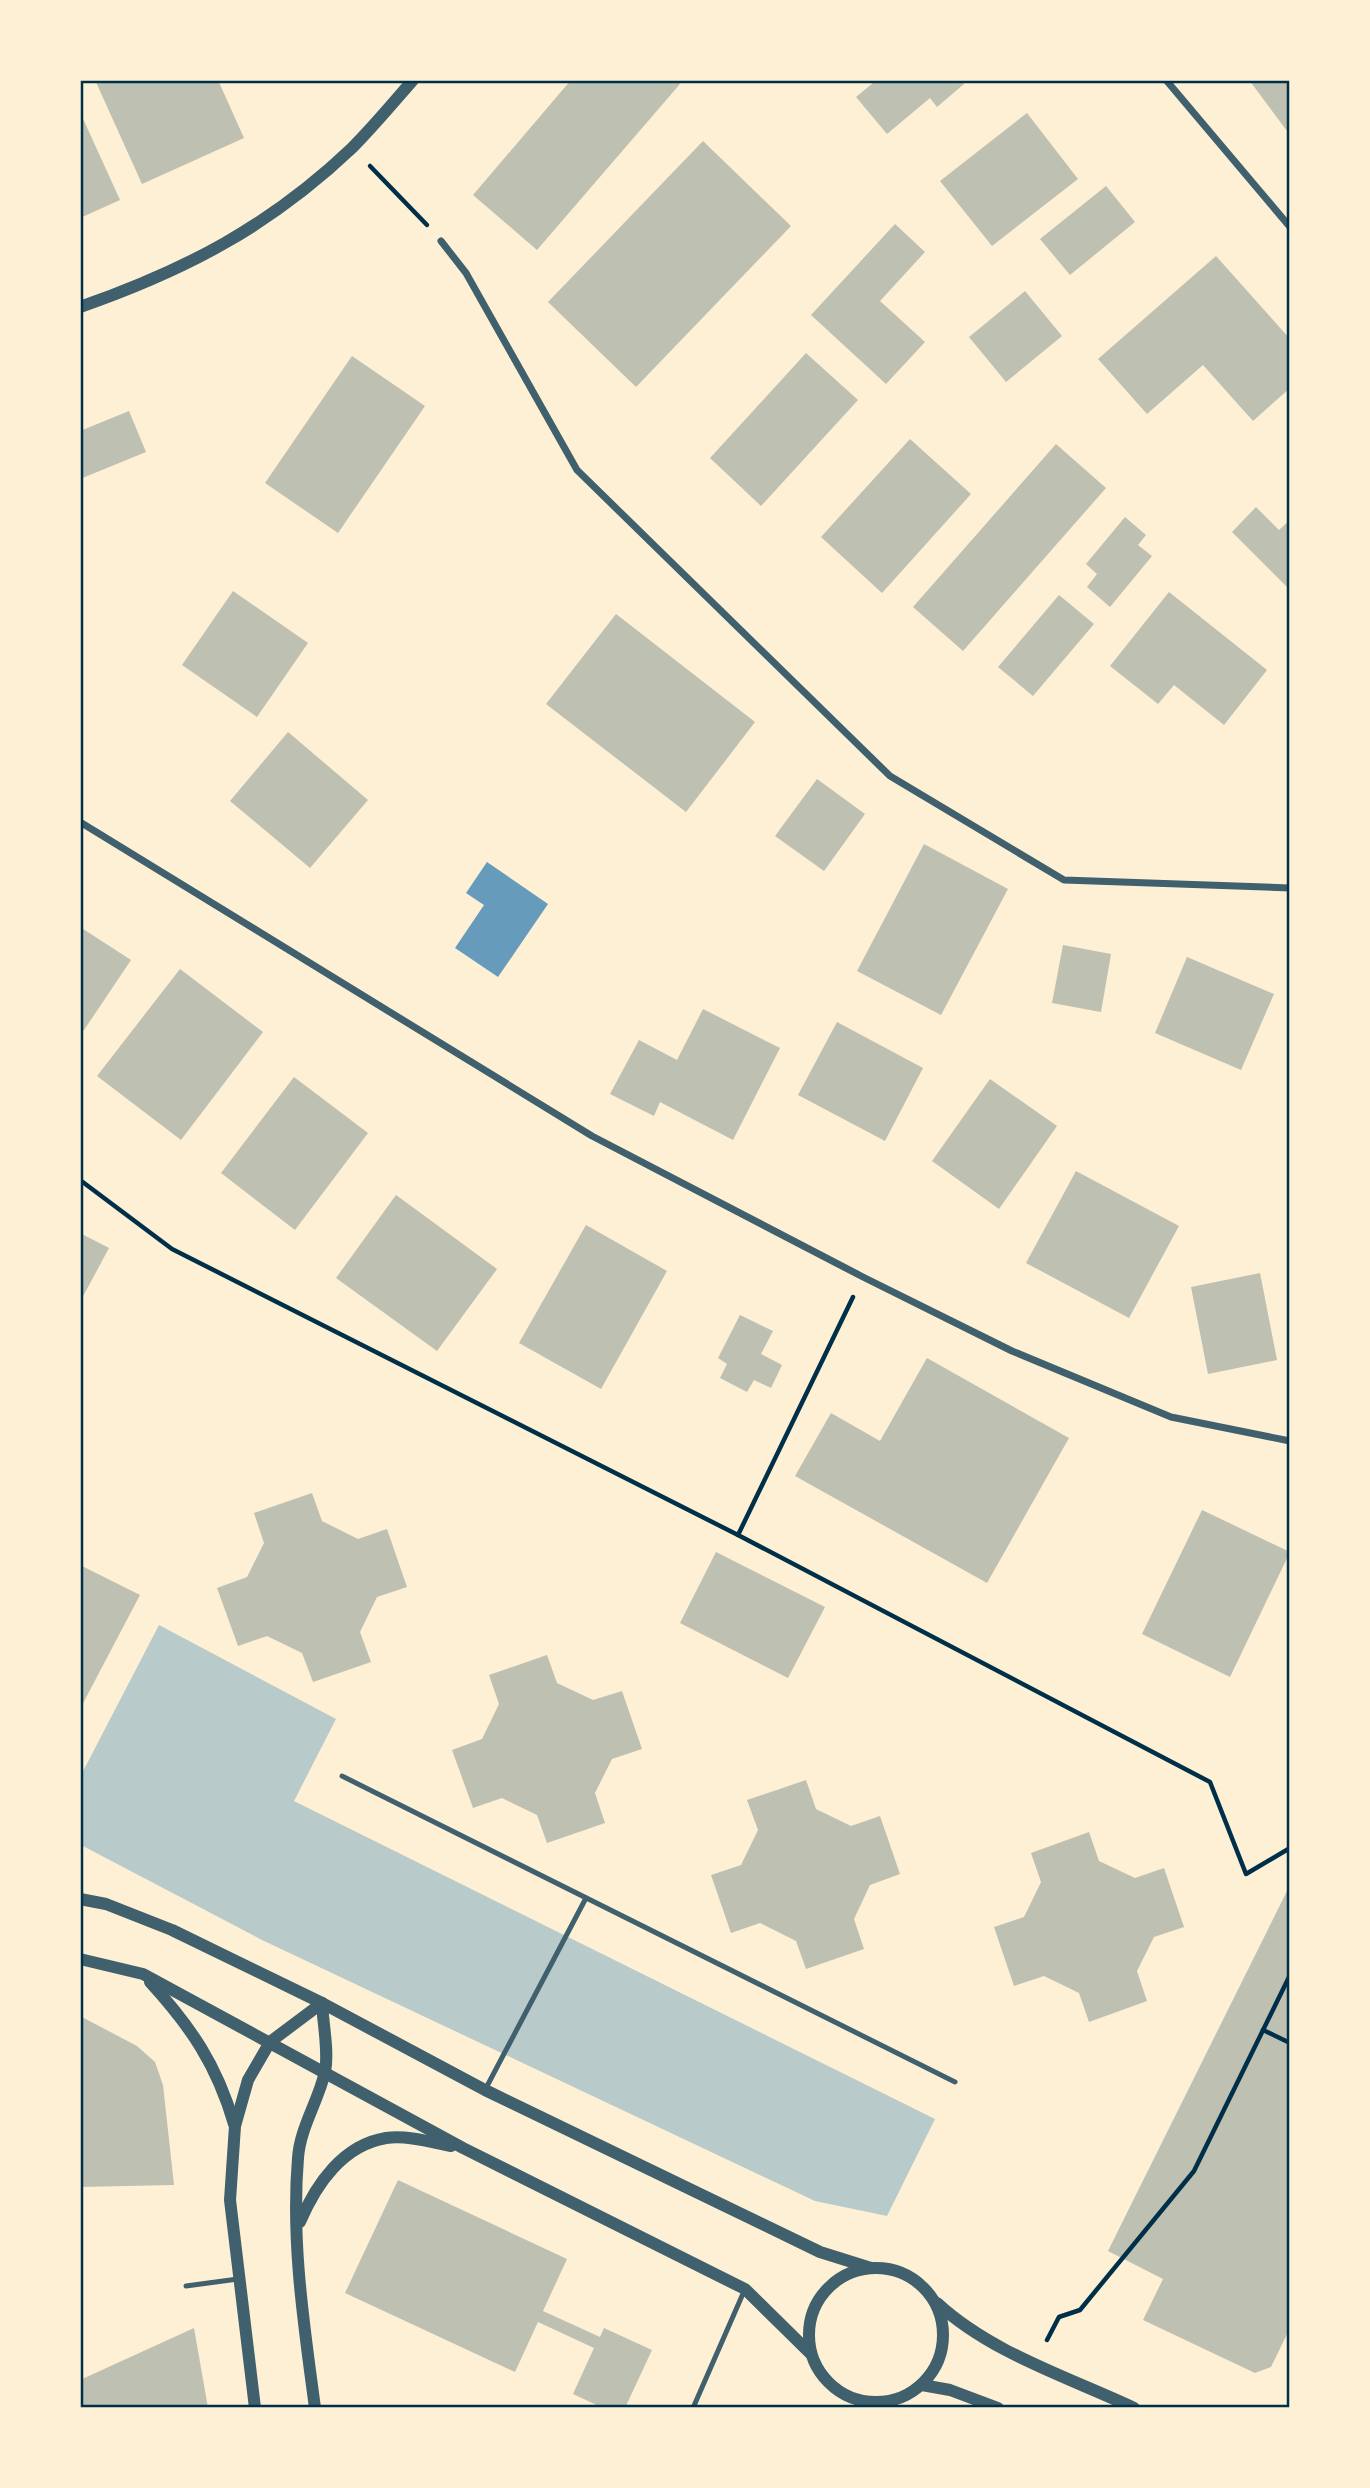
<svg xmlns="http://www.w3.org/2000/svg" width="1370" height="2488" viewBox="0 0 1370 2488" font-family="'Fira Sans Condensed',sans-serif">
<rect width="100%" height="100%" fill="#fdf0d5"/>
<polygon fill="#b9caca" points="159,1625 336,1719 294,1801 935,2119 887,2216 815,2201 262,1940 81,1845 80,1777"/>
<polygon fill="#669bbc" points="487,862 548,904 498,977 455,948 484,905 466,893"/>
<g fill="#bec0b2">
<polygon points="95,80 218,80 244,138 142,184"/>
<polygon points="571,80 676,80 680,84 537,250 473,195"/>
<polygon points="871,80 961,80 964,84 937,107 930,98 887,134 856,97 873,83"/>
<polygon points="1249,80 1290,80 1290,135"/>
<polygon points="80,112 120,200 80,218"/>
<polygon points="1027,113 1078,179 992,246 940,181"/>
<polygon points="703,141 791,226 636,387 548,302"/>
<polygon points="1106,186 1135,222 1070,275 1040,239"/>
<polygon points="895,224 925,252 880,301 925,342 886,384 811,315"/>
<polygon points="1216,256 1290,339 1290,388 1253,421 1203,365 1147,414 1098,359"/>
<polygon points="1025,291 1062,336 1006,382 969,337"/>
<polygon points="806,353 858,400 761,506 710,458"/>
<polygon points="352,356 425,406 338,533 265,483"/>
<polygon points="129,411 146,452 80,479 80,431"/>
<polygon points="910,439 971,494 882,593 821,537"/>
<polygon points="1056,444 1106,488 963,651 913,607"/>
<polygon points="1256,507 1279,530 1290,520 1290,590 1232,532"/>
<polygon points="1125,517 1146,535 1138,545 1152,556 1110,607 1087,587 1097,574 1086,564"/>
<polygon points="233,591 308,643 257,717 182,665"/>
<polygon points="1169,592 1267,670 1224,725 1174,685 1158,704 1110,666"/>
<polygon points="1059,595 1094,624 1033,696 998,667"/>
<polygon points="616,614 755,722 686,812 546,704"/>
<polygon points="288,732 368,800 310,868 230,801"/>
<polygon points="817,779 865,814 824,871 775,836"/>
<polygon points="924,844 1008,889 941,1015 857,971"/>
<polygon points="80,927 131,960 80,1036"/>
<polygon points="1063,945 1111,954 1101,1012 1052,1003"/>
<polygon points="1187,957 1274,994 1241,1070 1155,1033"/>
<polygon points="180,969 263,1032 181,1140 97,1076"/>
<polygon points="703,1009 780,1048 733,1140 660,1102 654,1116 610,1094 639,1040 677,1060"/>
<polygon points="837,1022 923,1068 885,1141 798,1095"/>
<polygon points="294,1077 368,1133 295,1230 221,1173"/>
<polygon points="990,1079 1057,1126 999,1209 932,1161"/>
<polygon points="1076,1171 1179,1226 1129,1318 1026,1263"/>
<polygon points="396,1195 497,1269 437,1351 336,1278"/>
<polygon points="586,1225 667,1271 601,1389 519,1343"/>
<polygon points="80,1233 109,1248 80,1302"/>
<polygon points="1260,1273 1277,1360 1208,1374 1191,1287"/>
<polygon points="740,1315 773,1331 761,1354 782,1365 771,1388 754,1380 747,1392 720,1378 727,1364 718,1358"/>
<polygon points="927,1358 1069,1438 987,1583 795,1476 831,1413 880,1441"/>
<polygon points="312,1493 322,1521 358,1539 387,1529 407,1587 377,1597 360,1632 371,1662 313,1682 302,1653 267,1636 238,1646 217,1588 247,1577 264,1543 254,1513"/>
<polygon points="1202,1510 1290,1552 1230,1677 1142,1634"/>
<polygon points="716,1552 825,1607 788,1678 680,1623"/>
<polygon points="80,1565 140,1595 80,1709"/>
<polygon points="547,1655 557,1683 593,1700 622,1691 642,1749 612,1759 595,1793 605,1823 547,1843 537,1815 502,1798 473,1808 452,1750 482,1739 499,1704 489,1675"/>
<polygon points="806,1780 816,1809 851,1826 880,1816 900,1874 870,1885 854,1919 864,1949 806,1969 796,1941 760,1923 731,1933 711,1875 741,1865 758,1830 747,1800"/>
<polygon points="1089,1832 1099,1861 1135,1878 1164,1868 1184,1927 1154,1937 1137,1971 1147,2001 1089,2022 1079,1993 1044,1976 1014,1986 994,1927 1024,1917 1041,1882 1031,1853"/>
<polygon points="1290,1885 1290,2328 1271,2367 1255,2373 1143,2320 1163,2279 1108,2251"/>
<polygon points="80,2016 137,2046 155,2062 163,2085 174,2185 80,2187"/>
<polygon points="398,2180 567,2259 543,2311 600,2337 604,2328 652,2350 625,2408 603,2408 573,2394 594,2348 538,2322 515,2372 345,2293"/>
<polygon points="194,2328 208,2408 80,2408 80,2380"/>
</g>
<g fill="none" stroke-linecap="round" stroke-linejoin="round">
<g stroke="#003049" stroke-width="4.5">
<polyline points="370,166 427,225"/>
<polyline points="80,1180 172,1249 738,1535 1210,1782 1246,1874 1290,1848"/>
<polyline points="738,1535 853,1297"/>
<polyline points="1263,2030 1290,2043"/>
<polyline points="1047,2340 1059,2317 1080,2310 1194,2171 1290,1975"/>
</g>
<g stroke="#3f606c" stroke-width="5">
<polyline points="342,1776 955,2082"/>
<polyline points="485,2090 586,1898"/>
<polyline points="186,2286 238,2279"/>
<polyline points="693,2408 745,2289"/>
</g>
<g stroke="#3f606c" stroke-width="7">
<polyline points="1166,80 1290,227"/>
<polyline points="441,241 466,273 577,470 890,776 1064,880 1290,888"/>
<polyline points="80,822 592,1136 863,1277 1012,1351 1171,1417 1290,1441"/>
<polyline points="860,2408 861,2401"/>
</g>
<g stroke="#3f606c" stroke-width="12">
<path d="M80,307C186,270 270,226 352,148C373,127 393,103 413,80"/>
<polyline points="80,1899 106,1904 172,1930 322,2003 485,2090 820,2252 871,2268"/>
<polyline points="80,1959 143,1974 463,2148 745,2289 811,2354"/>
<path d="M150,1982C191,2027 217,2065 234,2124"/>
<path d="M300,2222C316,2184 343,2145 386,2138C407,2135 431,2142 451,2146"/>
<circle cx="876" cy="2335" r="67"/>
<path d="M937,2303C991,2353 1068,2377 1134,2408"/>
<polyline points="922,2385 950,2390 998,2408"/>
<polyline points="255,2408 230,2200 235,2126 248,2080 270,2042 322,2003"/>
<path d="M315,2408C304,2325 291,2242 298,2158C300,2128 318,2102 325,2072C329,2052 323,2024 322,2003"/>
</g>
</g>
<rect width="1370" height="2488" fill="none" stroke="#fdf0d5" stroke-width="164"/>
<rect x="82" y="82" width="1206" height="2324" fill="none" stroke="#003049" stroke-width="2.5"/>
</svg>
